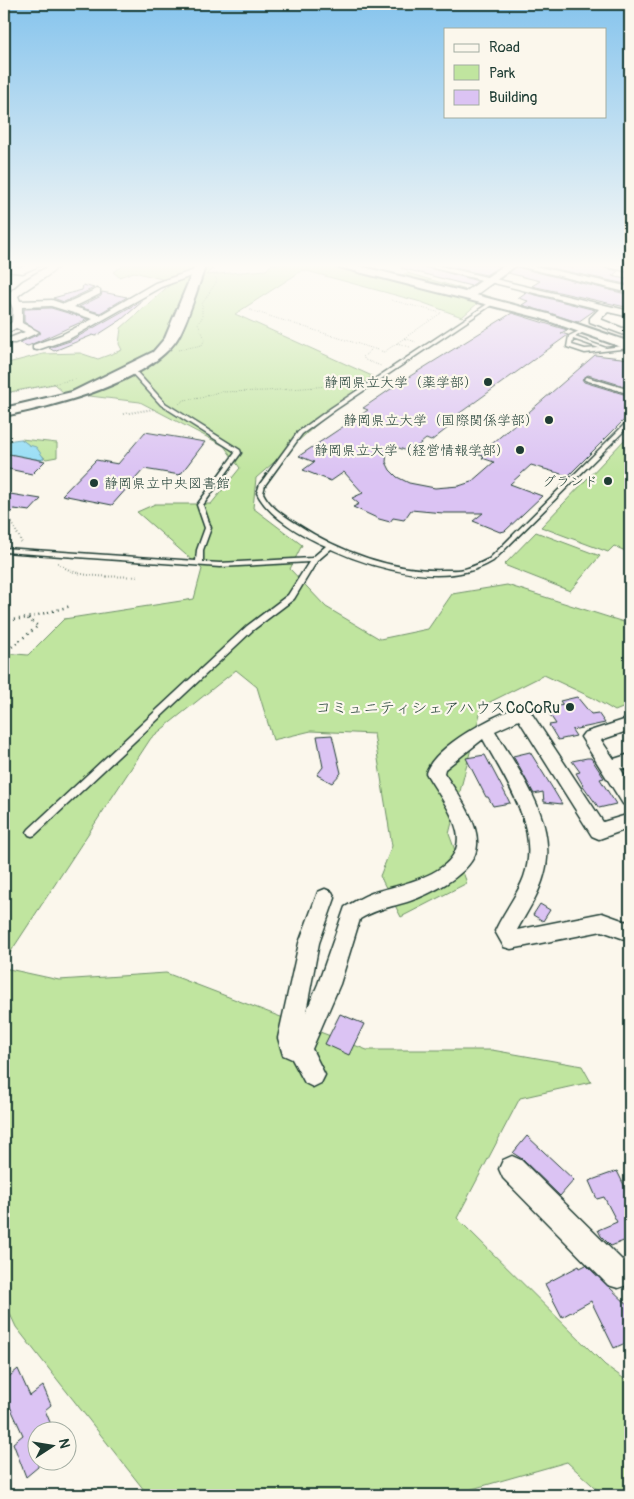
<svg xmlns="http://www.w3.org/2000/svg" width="634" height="1499" viewBox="0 0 634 1499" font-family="Pangolin,'Klee One',sans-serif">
<rect width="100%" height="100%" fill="#fbf7ec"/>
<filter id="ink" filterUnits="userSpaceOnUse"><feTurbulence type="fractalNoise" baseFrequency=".02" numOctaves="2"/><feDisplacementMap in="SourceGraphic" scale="10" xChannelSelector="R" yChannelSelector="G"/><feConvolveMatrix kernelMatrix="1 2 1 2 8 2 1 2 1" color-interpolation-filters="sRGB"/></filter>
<g filter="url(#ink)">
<g fill="#c0e59f" stroke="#70916a">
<polygon points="126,264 225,264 214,267 206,275 266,270 272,264 330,264 392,279 407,273 491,297 478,303 462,317 421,302 303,270 235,314 372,376 256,478 253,508 302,545 290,569 326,607 380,639 428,629 452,594 507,585 630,624 630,705 615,711 593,698 544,675 482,706 449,834 467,883 401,917 380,876 392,846 374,734 311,731 273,740 257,687 236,670 151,738 4,962 4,653 28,655 64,619 194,599 202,569 137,512 155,504 211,504 240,468 224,446 140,402 64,393 54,384 4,393 4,364 43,354 80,353 98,359 122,350 119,344 121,328 173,282 134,272 119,277 113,272"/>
<polygon points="630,434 630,553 614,546 608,552 541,527"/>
<polygon points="21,439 57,443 57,457 46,459"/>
<polygon points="536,532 600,556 570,591 504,565"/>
<polygon points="4,968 59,980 166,973 367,1050 492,1050 582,1066 591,1082 520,1098 457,1218 605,1365 630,1383 630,1495 603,1495 567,1462 451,1495 148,1495 16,1327 4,1301"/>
</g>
<path fill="#94dcf5" stroke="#659ca8" d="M21,439L29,445L36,447L44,458L41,460L8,454L10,451L4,448C6,440 13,440 21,439Z"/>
<g fill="#dbc3f3" stroke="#1f3d34">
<polygon points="402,264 415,264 478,281 471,286 401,268"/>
<polygon points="438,264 503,264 486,275"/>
<polygon points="533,264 553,264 573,268 574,264 601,264 604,268 618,271 612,276 630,280 630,285"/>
<polygon points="516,267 630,295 630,308 532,286 540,281 508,273"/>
<polygon points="83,285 94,288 64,302 53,298 82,290"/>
<polygon points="102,292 127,297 100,313 79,307 101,296"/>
<polygon points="524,292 595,310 578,322 522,305 528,301 518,298 525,293"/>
<polygon points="141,301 143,301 121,320 96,336 93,335 54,351 49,348 70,341"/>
<polygon points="51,308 88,319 28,346 19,343 41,333 24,322 24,309"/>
<polygon points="512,313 567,330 561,333 568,335 457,415 462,417 431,441 426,439 410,452 388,444 386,462 390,470 397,477 409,483 435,488 459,486 471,482 494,462 482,458 484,456 479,455 595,355 630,359 630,388 588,375 582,379 584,382 630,396 630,414 568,476 531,465 510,484 542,496 505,531 500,532 473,521 483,513 443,513 411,510 404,520 393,518 390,522 379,519 353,507 359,504 352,498 363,493 344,472 331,481 303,470 314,462 299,456 368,410 363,408 407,378"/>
<polygon points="145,432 205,442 180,475 144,469 112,505 62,495 96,460 118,464"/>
<polygon points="4,453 45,461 32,474 4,468"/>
<polygon points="4,493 41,499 30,511 14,509 4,519"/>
<polygon points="577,697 591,714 598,713 605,723 572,730 576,736 558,740 549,725 556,724 546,709 563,705 560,701"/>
<polygon points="332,735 341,773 332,783 317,775 323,767 317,736"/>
<polygon points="530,752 553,789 562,804 544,802 543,792 534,794 513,756"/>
<polygon points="485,755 505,793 510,803 493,806 488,797 486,797 466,758"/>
<polygon points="587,758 591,758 604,778 600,779 616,804 599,808 584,787 576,773 580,772 572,761"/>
<polygon points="540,904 550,910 543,921 533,915"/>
<polygon points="340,1014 364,1024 349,1055 325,1044"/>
<polygon points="527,1136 574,1180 560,1196 522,1159 513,1153"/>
<polygon points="617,1171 630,1197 630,1248 626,1240 611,1246 601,1236 598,1230 617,1222 604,1197 597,1199 589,1181"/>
<polygon points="586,1265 630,1307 630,1341 614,1348 591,1301 562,1317 545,1284 579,1266 580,1268"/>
<polygon points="18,1369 30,1396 43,1386 51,1405 45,1410 54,1432 38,1432 38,1467 26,1477 13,1443 23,1435 7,1400 4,1403 4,1381"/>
</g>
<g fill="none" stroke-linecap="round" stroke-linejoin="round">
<g stroke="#1f3d34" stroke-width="3">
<g id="service">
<path d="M492,301L496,302L335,410L302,434L265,485L263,493C270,507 284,516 297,524C340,552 393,572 445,570C452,570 460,571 468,568C475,566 482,562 489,559L628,421L630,420V425L493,561C447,589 377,570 331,549L317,561L294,599L253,630L35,835L32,836L29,835L27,832L29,829L247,626L288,595L309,562L220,567L4,552V548L196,561L197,550L205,528L197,505L235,453L234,451L161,405L129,370V368H133L165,403L240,450L241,453L203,505L211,528L203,550V562L220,563L312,558L326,546C302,536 268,516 257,493L260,484L298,432L331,408Z"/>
<path d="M585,328H587V330L575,337L606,348L630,345V348L585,353L567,347L569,336ZM573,339L599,348L585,349L572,345Z"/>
<polygon points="587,377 630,390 630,394 585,380 584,379"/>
</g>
</g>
<g stroke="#1f3d34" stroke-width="3">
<g id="minor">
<polygon points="31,264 43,264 23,273 4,271 4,265 22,267"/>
<path d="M52,264H60C50,278 31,284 18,296L20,301L52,300L64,304L97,289L100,290V294L74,307L100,315L155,283L198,269L202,272L161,287L69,339L37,350L33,349V345L61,335L93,319L51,306L22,307V323L39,332L15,343H7V339L25,332L16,328L4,335V328L12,322L13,309L10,301L4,304V297L23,281Z"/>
<polygon points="417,264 431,264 630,311 630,317 608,312 600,319 630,331 630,337 590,322 590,318 599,309"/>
<polygon points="510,264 525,264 630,287 630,293"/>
<polygon points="603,264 630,266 630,272 604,266"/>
<path d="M522,706L528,708L603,822L630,814V828L599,839L592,836L519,720L495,731C520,773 559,823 544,875C539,894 527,912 517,930L602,913L630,923V941L602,931L511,949L504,947L495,931C503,913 517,896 524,877C541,829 505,779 483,739L445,769L444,773C456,791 479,822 477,845C476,870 438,890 418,898C396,907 382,906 360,919L340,984L312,1049L325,1075L321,1083L313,1087L305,1083L292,1059L283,1055L278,1038L299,943L318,892L325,889L332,892L335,898L319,943L306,1012L318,984L345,907C354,902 363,896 372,893C401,884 466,874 457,831C452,810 436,791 426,773C434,746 496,714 522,706Z"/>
<polygon points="630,718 630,730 601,740 614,759 630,754 630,769 620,768 630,784 630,806 623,804 581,737 584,733"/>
<polygon points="512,1156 521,1160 622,1260 630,1258 630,1284 618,1288 608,1285 503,1178 499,1169 503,1160"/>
</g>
</g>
<g stroke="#1f3d34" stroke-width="4">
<g id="tertiary">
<path d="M196,264H206C199,283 186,328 175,342C143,384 54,406 4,416V408L72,392L153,352L165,338Z"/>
<polygon points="334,264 351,264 465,292 506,264 518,264 476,295 548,314 630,342 630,350 540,318 335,266"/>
</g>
</g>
<g stroke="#1f3d34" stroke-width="1" stroke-dasharray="0.5 2" stroke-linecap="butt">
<polyline points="250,310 384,352 441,313 391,300"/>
<polyline points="404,338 416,342"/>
<polyline points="397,343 410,347"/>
<polyline points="178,350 202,345 205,339 198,323 202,318 202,304 217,281 212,270"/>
<polyline points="371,350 363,357 365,360 381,366"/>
<polyline points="4,394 76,379"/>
<polyline points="179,404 184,400 201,398 218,392 266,391 353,384"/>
</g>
<g stroke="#1f3d34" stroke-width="2" stroke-dasharray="0.5 2.5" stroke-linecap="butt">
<polyline points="123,414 154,409"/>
<polyline points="8,515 22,543"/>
<path d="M58,563C79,581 115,575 141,577"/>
</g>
<g stroke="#1f3d34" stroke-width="2.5" stroke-dasharray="1 4" stroke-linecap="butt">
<polyline points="4,621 27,618 71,606"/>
<polyline points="4,653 38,626 27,618"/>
</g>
<use href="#service" fill="#fbf7ec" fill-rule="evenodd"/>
<use href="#minor" fill="#fbf7ec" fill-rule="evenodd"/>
<use href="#tertiary" fill="#fbf7ec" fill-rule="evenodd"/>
</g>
</g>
<linearGradient id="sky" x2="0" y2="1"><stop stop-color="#86c4ed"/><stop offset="0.56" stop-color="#fdfbf6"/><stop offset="1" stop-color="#fdfbf6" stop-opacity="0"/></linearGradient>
<rect width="634" height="474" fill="url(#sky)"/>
<g fill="#1f3d34" stroke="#fbf7ec" stroke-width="2">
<circle cx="488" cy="382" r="5"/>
<circle cx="549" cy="420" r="5"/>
<circle cx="520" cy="450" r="5"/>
<circle cx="608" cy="481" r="5"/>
<circle cx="94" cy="483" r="5"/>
<circle cx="570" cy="707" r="5"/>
</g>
<g text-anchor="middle" stroke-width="4.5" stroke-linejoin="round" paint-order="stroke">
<g font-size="14" fill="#1f3d34" stroke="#fbf7ec" text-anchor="end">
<text x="478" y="387">静岡県立大学（薬学部）</text>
<text x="539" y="425">静岡県立大学（国際関係学部）</text>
<text x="510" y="455">静岡県立大学（経営情報学部）</text>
<text x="598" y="486">グランド</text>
<text x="104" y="488" text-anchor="start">静岡県立中央図書館</text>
</g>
<g font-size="16" fill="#1f3d34" stroke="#fbf7ec" text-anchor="end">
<text x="560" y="713">コミュニティシェアハウスCoCoRu</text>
</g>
</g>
<rect width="634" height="1499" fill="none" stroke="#fbf7ec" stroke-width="20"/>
<rect x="10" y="10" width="614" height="1479" fill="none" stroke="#1f3d34" stroke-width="2" filter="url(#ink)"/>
<rect x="444" y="28" width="162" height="90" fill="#fbf7ec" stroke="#a3ada2"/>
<rect x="454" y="44" width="25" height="8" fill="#fbf7ec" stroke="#a3ada2"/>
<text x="489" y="52" font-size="15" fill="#1f3d34">Road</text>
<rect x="454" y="65" width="25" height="15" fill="#c0e59f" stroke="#a3ada2"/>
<text x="489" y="78" font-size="15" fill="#1f3d34">Park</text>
<rect x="454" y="90" width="25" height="15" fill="#dbc3f3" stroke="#a3ada2"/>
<text x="489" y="102" font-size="15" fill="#1f3d34">Building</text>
<g transform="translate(52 1446) rotate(78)"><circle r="24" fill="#fbf7ec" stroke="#a3ada2"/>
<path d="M0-4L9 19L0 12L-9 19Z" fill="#1f3d34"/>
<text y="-8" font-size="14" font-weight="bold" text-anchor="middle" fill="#1f3d34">N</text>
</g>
</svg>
